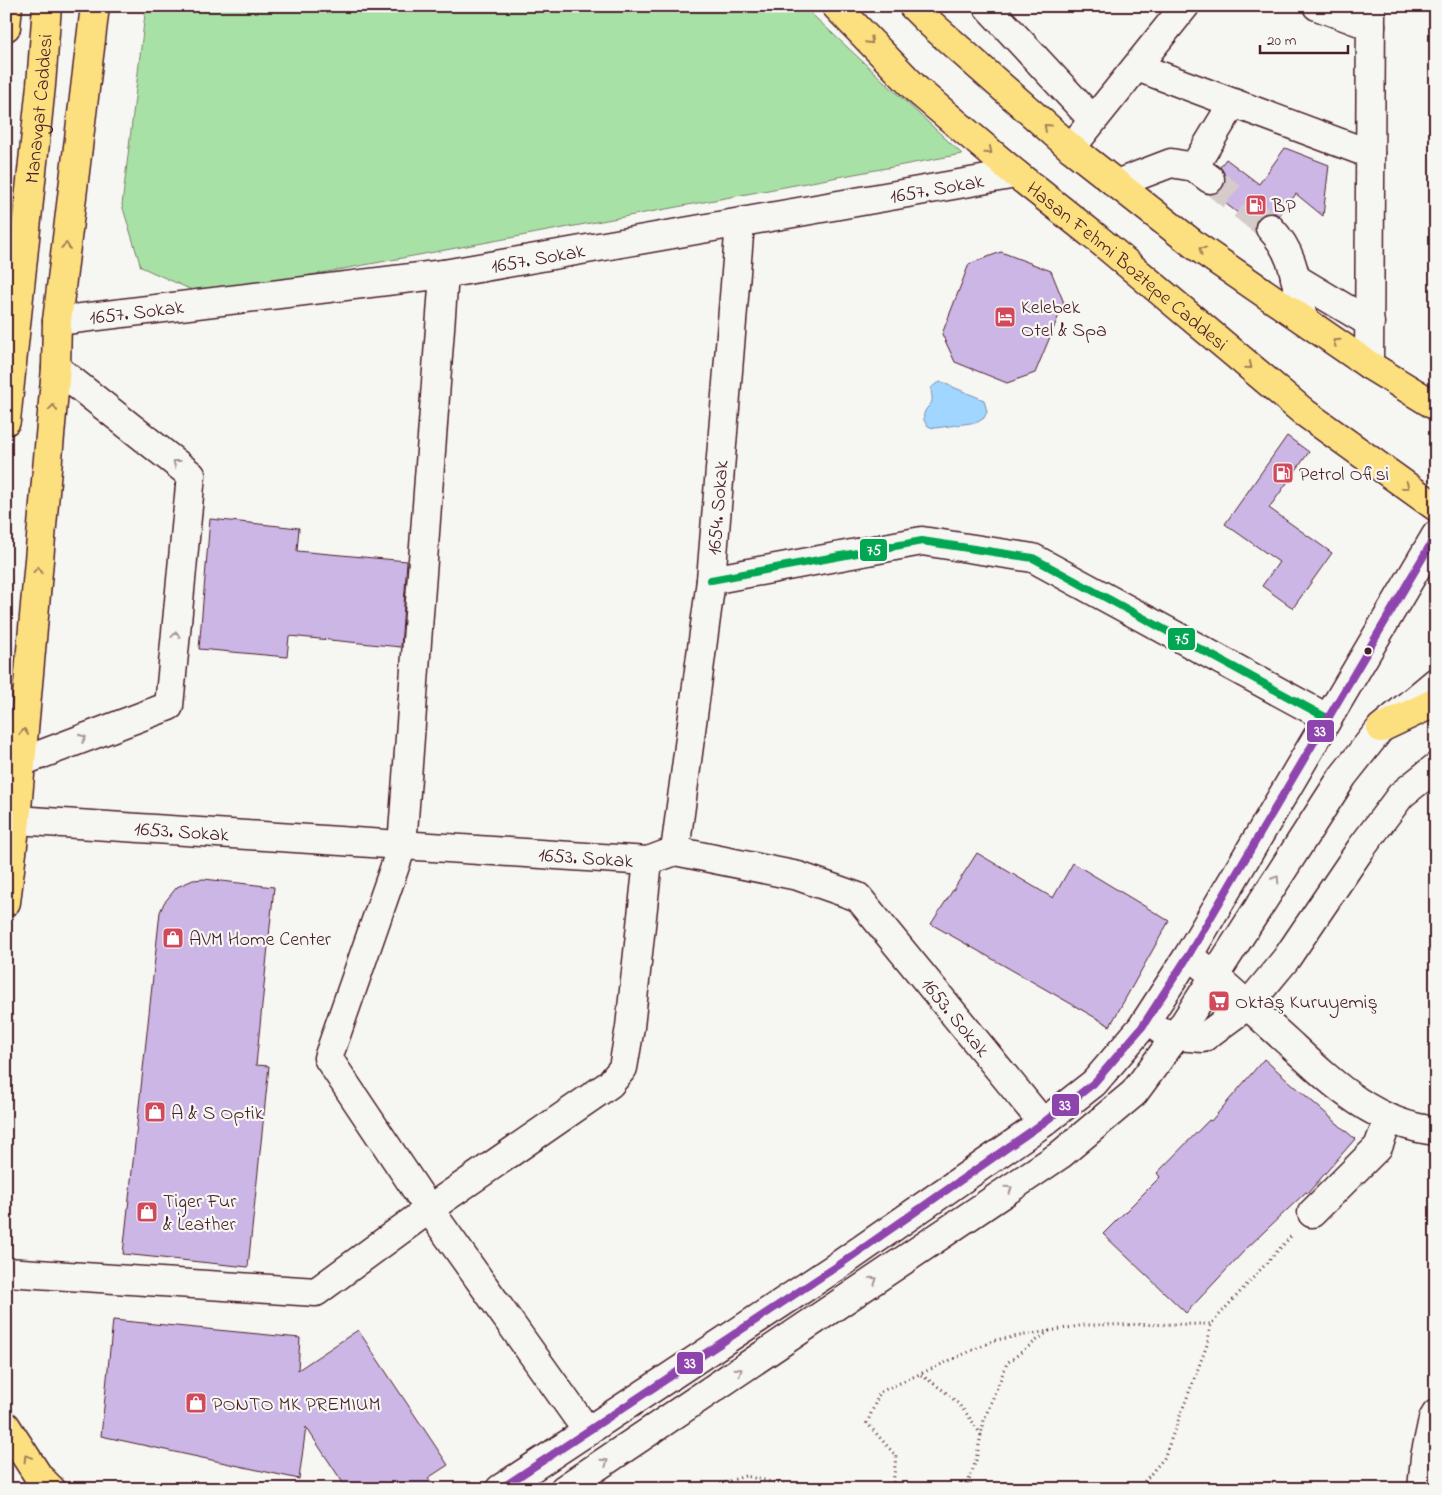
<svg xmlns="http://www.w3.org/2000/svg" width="1442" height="1495" viewBox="0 0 1442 1495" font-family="'Indie Flower',sans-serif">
<rect width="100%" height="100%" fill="#f6f6f2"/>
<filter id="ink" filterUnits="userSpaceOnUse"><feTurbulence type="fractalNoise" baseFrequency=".02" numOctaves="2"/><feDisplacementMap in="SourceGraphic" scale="10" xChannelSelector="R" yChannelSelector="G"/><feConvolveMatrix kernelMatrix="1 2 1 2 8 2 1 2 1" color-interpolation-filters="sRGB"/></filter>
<g filter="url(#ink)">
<g fill="#a8e1a6" stroke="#798068">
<polygon points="146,6 803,6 962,154 203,295 141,267 122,205"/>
<polygon points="1431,6 1436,6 1436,156"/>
</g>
<path fill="#a0d6ff" stroke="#7e8daa" d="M941,382L984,400L987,412L984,418L978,422L935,428C926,428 921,419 925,411C927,407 931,405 932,401C933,391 926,387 941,382Z"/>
<g fill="#ccb6e5" stroke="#4a1f2b">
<polygon points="1285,148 1329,165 1323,216 1296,194 1279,216 1275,213 1267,213 1260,216 1255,226 1213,194 1222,189 1225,181 1224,173 1220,167 1226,159 1259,184"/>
<polygon points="1001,252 1051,271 1064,303 1035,373 1007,383 955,362 942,334 969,264"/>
<polygon points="1287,436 1309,452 1269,508 1332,553 1293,608 1262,586 1279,562 1225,524"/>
<polygon points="210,519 299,528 297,551 407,561 401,647 289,636 287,657 199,649"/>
<polygon points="977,853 1053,898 1073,863 1169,921 1110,1026 931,924"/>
<polygon points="204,879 274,887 256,1065 269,1066 248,1267 123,1254 160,912 164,903 177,887 193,880"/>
<polygon points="1264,1059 1355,1139 1308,1193 1306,1192 1246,1249 1186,1313 1103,1234 1160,1177 1157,1173 1209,1120 1211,1121"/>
<polygon points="113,1320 300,1338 298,1370 358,1330 448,1465 428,1478 436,1489 347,1489 306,1427 299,1479 101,1436"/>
</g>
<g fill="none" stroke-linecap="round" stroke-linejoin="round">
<polyline stroke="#d4cbca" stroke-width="28" stroke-dasharray="28 14" stroke-linecap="butt" points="1210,179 1270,228"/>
<g stroke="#4a1f2b" stroke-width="31">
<g id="minor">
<polyline points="987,6 1093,120"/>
<polyline points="1317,6 1371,26"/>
<polyline points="1137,67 1370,154"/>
<polyline points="1071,148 1185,6"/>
<polyline points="1194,167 1233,103"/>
<polyline points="1116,184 1171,163 1194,167 1210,179"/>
<path d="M1270,228C1296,255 1296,283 1303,319"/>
<polyline points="444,274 402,846 328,1058 429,1209 588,1432"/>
<polyline points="1295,278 1370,323"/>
<path id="s1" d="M57,321L444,274L1016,174"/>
<polyline points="1369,365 1371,6"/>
<polyline points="711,580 922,541 1033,558 1327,718"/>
<polyline points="21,762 169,706 191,475 56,368"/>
<path id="s2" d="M16,820L648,861L675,851L798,876L858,897L1043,1123"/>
<path id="s3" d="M675,851L711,580L740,223"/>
<path d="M1201,965C1231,989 1259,1016 1288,1042C1331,1082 1373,1124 1436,1131"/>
<polyline points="1163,1032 1176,1036 1203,1038 1248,1005 1286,959 1362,847 1401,795 1436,767"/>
<polyline points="1312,1213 1378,1147 1389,1118"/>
<polyline points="6,1272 316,1292 429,1209 610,1084 623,1068 630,1027 648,861"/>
<polyline points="500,1489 839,1265 1043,1123 1094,1083 1142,1027 1188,956 1436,535"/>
<polyline points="564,1489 1060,1155 1134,1093 1176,1036 1343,776 1381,728 1436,682"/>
<polyline points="1422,1489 1425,1457 1433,1419 1436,1414"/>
</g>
</g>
<g stroke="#4a1f2b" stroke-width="31">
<g id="major">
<path id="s4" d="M836,6L917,90L1016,174L1098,239L1305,413L1436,507"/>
<polyline points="913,6 931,24 1071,148 1196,246 1369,365 1436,406"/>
<polyline points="1381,728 1436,702"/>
</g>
</g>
<g stroke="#4a1f2b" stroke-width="31">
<g id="highway">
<polyline points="6,27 8,6"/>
<path id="s5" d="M6,421L41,85L47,6"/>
<polyline points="6,902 16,820 56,368 57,321 95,6"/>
<polyline points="6,1426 39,1477 51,1489"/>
</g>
</g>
<g stroke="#4a1f2b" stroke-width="3" stroke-dasharray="1 4" stroke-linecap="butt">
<path d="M921,1375C950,1394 963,1405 981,1435"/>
<polyline points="706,1489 745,1476 804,1489"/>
<polyline points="887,1489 893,1485 896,1456 867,1423 880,1392 995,1340 1085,1325 1211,1324"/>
<polyline points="966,1489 976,1460 984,1420 1007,1363 1049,1331"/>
<polyline points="1138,1489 1164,1458 1207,1345 1211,1324 1293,1234"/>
</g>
<use href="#minor" stroke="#f6f6f2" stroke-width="28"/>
<use href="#major" stroke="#fce080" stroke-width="28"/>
<use href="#highway" stroke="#fce080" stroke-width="28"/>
<g stroke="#f6f6f2" stroke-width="11">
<polyline id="bus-1" points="711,580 922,541 1033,558 1327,718"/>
</g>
<g stroke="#f6f6f2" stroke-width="11">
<polyline id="bus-2" points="500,1489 839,1265 1043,1123 1094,1083 1142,1027 1188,956 1436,535"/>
</g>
<use href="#bus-1" stroke="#00a651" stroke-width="8"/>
<use href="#bus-2" stroke="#8e44ad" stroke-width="8"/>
</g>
<defs><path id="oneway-chevron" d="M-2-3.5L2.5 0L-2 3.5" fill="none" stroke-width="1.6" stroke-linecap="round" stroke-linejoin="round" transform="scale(1.25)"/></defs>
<g stroke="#a38056">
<use href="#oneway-chevron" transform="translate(870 41) rotate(46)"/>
<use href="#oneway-chevron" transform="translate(1047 127) rotate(-138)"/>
<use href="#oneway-chevron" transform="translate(989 151) rotate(40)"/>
<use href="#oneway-chevron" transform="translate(66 246) rotate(-83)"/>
<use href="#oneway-chevron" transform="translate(1202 250) rotate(-145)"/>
<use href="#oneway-chevron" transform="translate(1336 342) rotate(-146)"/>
<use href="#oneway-chevron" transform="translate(1249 366) rotate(40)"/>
<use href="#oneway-chevron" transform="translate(53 408) rotate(-85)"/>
<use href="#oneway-chevron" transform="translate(1406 486) rotate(36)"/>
<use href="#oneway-chevron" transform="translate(38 570) rotate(-85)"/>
<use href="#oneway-chevron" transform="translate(24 732) rotate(-85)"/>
<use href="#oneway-chevron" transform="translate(27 1458) rotate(-121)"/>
</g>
<g stroke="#a99598">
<use href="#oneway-chevron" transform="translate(176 463) rotate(-142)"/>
<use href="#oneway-chevron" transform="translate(176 635) rotate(-85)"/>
<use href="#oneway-chevron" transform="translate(83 738) rotate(-21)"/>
<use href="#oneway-chevron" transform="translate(1276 879) rotate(-57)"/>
<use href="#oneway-chevron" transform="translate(1009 1189) rotate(-34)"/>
<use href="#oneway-chevron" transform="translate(874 1280) rotate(-34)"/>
<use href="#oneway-chevron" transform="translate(739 1371) rotate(-34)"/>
<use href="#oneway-chevron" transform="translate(605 1462) rotate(-34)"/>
</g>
</g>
<defs>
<g id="fuel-square" transform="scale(1.125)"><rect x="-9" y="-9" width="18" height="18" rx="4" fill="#d1495b" stroke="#f6f6f2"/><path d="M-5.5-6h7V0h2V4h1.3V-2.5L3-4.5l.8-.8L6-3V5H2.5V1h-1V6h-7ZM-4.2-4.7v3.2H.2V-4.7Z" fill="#fff"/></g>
<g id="hotel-square" transform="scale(1.125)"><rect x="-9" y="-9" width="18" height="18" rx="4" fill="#d1495b" stroke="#f6f6f2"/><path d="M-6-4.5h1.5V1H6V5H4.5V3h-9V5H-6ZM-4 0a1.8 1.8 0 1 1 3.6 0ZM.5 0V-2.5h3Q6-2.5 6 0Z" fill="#fff"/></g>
<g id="shop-square" transform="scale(1.125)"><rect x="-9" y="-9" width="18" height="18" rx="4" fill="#d1495b" stroke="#f6f6f2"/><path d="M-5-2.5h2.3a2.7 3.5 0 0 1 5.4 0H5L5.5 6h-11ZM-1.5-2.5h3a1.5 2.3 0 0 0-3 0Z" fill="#fff"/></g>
<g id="supermarket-square" transform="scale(1.125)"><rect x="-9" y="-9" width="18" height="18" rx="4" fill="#d1495b" stroke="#f6f6f2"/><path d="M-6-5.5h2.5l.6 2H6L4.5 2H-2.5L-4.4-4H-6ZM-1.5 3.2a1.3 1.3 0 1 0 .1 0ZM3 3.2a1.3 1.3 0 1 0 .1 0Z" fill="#fff"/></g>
</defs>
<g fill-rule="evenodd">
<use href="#fuel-square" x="1256" y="205"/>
<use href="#hotel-square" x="1005" y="317"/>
<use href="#fuel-square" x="1283" y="473"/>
<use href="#shop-square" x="173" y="938"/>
<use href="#supermarket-square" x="1219" y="1001"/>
<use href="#shop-square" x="155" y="1112"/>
<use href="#shop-square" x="147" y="1212"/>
<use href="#shop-square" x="196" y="1403"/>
</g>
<circle fill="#4a1f2b" stroke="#f6f6f2" stroke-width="2" cx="1368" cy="651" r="4.5"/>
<g text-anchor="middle" stroke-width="4.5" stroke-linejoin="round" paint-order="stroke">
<g font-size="20" fill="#4a1f2b" stroke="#f6f6f2">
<text dy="7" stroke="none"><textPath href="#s5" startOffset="314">Manavgat Caddesi</textPath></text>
<text dy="7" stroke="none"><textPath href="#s1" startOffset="890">1657. Sokak</textPath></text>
<text dy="7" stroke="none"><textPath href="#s1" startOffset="485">1657. Sokak</textPath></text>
<text dy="7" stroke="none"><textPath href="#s4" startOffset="391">Hasan Fehmi Boztepe Caddesi</textPath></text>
<text dy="7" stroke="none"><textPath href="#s1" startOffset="80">1657. Sokak</textPath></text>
<text dy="7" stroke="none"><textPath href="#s3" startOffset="346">1654. Sokak</textPath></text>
<text dy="7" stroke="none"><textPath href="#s2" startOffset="166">1653. Sokak</textPath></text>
<text dy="7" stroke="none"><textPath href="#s2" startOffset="571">1653. Sokak</textPath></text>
<text dy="7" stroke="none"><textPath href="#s2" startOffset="1006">1653. Sokak</textPath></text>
</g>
<g font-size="20" fill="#4a1f2b" stroke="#f6f6f2" text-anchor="start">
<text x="1272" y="212">BP</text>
<text x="1021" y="313">Kelebek<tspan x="1021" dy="23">Otel &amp; Spa</tspan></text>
<text x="1299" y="480">Petrol Ofisi</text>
<text x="189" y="945">AVM Home Center</text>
<text x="1235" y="1008">Oktaş Kuruyemiş</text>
<text x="171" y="1119">A &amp; S Optik</text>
<text x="163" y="1207">Tiger Fur<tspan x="163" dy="23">&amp; Leather</tspan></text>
<text x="212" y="1410">PONTO MK PREMIUM</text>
</g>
</g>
<g stroke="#f6f6f2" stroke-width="2">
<rect x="859" y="538" width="29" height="24" rx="5" fill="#00a651"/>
<rect x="1167" y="627" width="29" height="24" rx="5" fill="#00a651"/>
<rect x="1306" y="719" width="29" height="24" rx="5" fill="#8e44ad"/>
<rect x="1051" y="1093" width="29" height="24" rx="5" fill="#8e44ad"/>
<rect x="676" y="1351" width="28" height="24" rx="5" fill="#8e44ad"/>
</g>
<g font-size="14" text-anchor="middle" font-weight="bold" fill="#fff">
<text x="874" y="555">75</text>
<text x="1182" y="644">75</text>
<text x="1320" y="736">33</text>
<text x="1065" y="1110">33</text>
<text x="690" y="1368">33</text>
</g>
<rect width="1442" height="1495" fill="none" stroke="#f6f6f2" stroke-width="25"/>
<rect x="12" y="12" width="1417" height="1470" fill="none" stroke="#4a1f2b" stroke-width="2" filter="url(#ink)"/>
<path d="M1260 45v8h88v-8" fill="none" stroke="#4a1f2b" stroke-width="2.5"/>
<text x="1267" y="45" font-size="15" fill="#4a1f2b" stroke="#f6f6f2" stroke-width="4" paint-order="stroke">20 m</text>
</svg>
